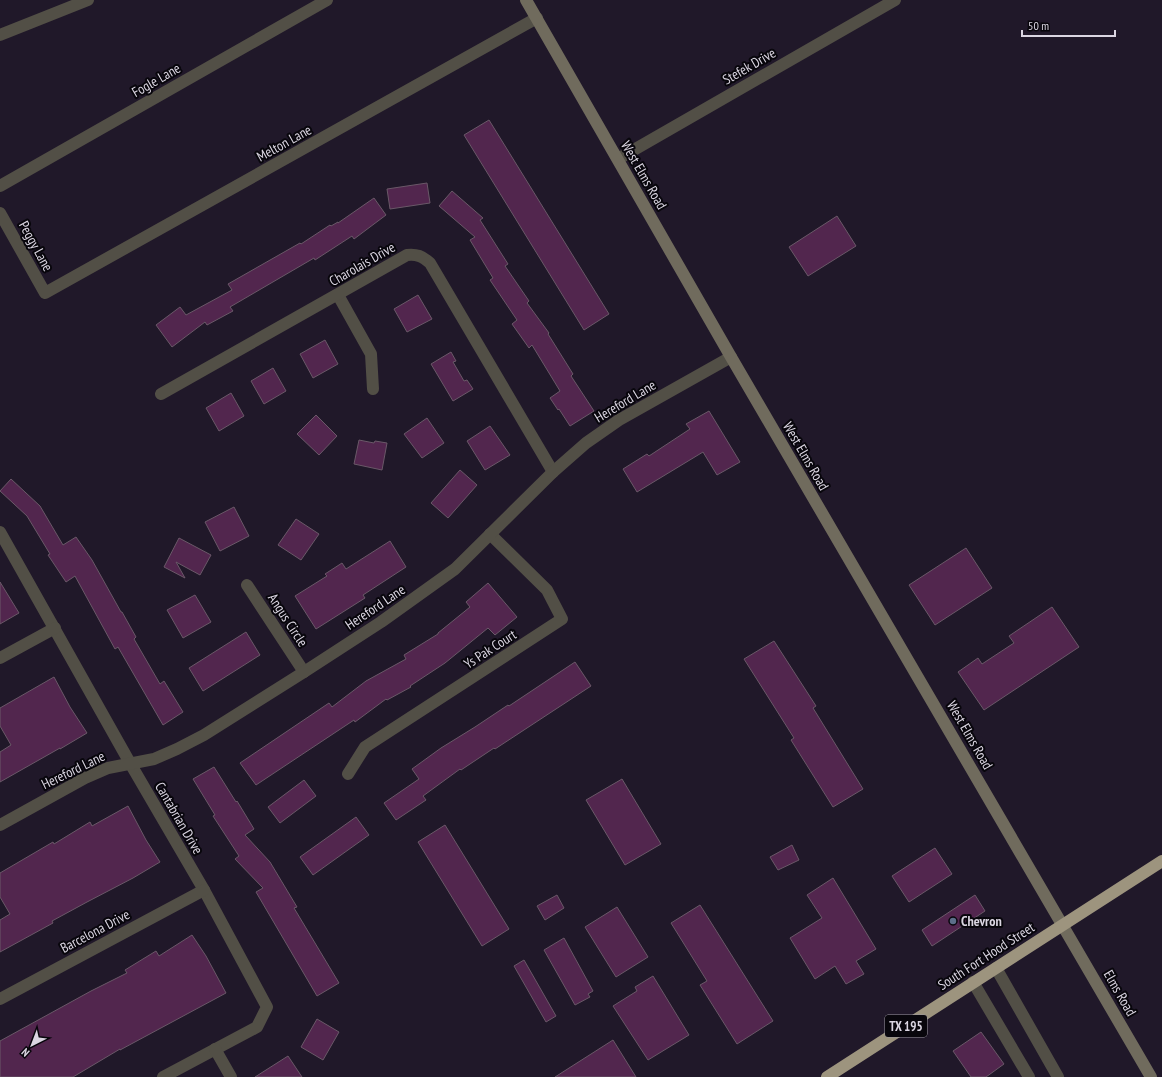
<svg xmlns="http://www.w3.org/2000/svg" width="1162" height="1077" viewBox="0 0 1162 1077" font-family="'PT Sans Narrow',sans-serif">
<rect width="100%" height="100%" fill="#201829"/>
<g fill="#52264e" stroke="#6a5868">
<polygon points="489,120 609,314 584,330 464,135"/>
<polygon points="427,183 430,203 390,209 387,189"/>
<polygon points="452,191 483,218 480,220 508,264 505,266 529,301 527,303 549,333 548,334 573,374 571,376 594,411 570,426 559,409 558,410 550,398 560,391 532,345 529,348 512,324 517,320 490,280 493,278 470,240 475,237 439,206"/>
<polygon points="374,198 386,215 354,239 352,236 315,260 314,258 230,307 233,311 207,325 205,322 172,347 156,325 180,307 186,315 232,290 228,284 300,243 301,244 330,225 331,226 338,222 338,223"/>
<polygon points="837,216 856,246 808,276 789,247"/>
<polygon points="418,295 432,319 407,332 394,309"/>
<polygon points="325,340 338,364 313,378 300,354"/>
<polygon points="451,352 456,361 453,362 464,381 467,380 473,389 453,401 431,364"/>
<polygon points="273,368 286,391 264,404 251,381"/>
<polygon points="231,393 244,416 219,431 206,408"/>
<polygon points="709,411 740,462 717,475 703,452 637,492 623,469 647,454 649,456 690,429 686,424"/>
<polygon points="316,415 337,436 319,455 297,434"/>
<polygon points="427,418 444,443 422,458 404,434"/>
<polygon points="490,426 510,455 485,470 467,441"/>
<polygon points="359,440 374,443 375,441 387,443 382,470 354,464"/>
<polygon points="460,470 477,485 448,518 431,503"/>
<polygon points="11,479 40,506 63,545 76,537 92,560 121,612 122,612 136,637 134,639 160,684 164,681 183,712 163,725 118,647 115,649 75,576 66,582 48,555 50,554 27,516 0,491"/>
<polygon points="234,507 249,536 220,551 205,522"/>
<polygon points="296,519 319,534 301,560 278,545"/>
<polygon points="179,538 211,555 200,575 176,562 185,578 164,567"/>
<polygon points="390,541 406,567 363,595 365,598 316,629 295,596 327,576 325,574 342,563 346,569"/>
<polygon points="966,548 992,588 935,625 909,585"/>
<polygon points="0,582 19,613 0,624"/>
<polygon points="488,583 517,617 495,635 488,628 445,663 410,686 411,687 387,700 386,699 355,722 354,720 256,785 240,763 329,703 332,707 366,681 406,659 404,655 438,634 438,633 470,607 466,602"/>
<polygon points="195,595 211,622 183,638 167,610"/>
<polygon points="1052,607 1079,647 984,710 958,672 978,658 982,664 1014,643 1009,636"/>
<polygon points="246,632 260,655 203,691 189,668"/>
<polygon points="774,641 816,706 813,708 863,789 833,807 791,740 794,738 744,659"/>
<polygon points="575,662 591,686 495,749 494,748 461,770 460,769 423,796 426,800 396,820 384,803 419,779 412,769 441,748 475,727 508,705 509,706"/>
<polygon points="54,677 70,707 87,733 60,749 60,748 0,782 0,752 11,745 0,726 0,708"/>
<polygon points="214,767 236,802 237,801 254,829 245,835 270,862 297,907 294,908 339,983 317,996 256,892 263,888 235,859 239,856 213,816 215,815 193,779"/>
<polygon points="622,779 661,844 625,865 586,800"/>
<polygon points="304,780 316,796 280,823 268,807"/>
<polygon points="128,806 146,840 160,862 133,878 87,902 52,921 53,923 0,952 0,920 10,914 0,897 0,873 53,842 54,844 90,822 92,826"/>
<polygon points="356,817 369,835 313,875 300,857"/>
<polygon points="445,825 509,929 482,946 418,842"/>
<polygon points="792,845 799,860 778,870 770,857"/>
<polygon points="935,848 952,874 909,902 892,876"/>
<polygon points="833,878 876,949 856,961 864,974 846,984 835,966 815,979 790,938 822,918 807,895"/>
<polygon points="557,895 564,908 545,920 537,906"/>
<polygon points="975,895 985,911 932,946 922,930"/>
<polygon points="700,905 773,1021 737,1044 700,985 707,981 671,923"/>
<polygon points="617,907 648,957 616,977 585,927"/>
<polygon points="192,935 206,956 226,993 120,1050 120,1049 73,1077 0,1077 0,1041 91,991 127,973 125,970 156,951 159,956"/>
<polygon points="564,938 593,991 588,994 590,997 575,1005 544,950"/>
<polygon points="524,960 556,1016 546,1022 514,966"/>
<polygon points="653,976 689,1035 648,1060 613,1006 637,991 635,987"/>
<polygon points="317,1019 339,1032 323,1060 301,1047"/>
<polygon points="981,1032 1004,1064 986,1077 971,1077 953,1051"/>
<polygon points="613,1040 636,1077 555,1077"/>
<polygon points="288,1056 302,1077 255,1077"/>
</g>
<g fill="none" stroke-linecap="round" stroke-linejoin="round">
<g stroke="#524f46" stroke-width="12">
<polyline points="0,35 88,0"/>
<polyline points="618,159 895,0"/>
<polyline points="0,186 327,0"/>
<polyline points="0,213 45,293 537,18"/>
<polyline points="338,295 371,354 373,389"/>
<path d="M161,394L407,255C417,254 422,256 430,263L553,472"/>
<polyline points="0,532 130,763 204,890 267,1007 257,1027 163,1077"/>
<polyline points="247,585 304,672"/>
<polyline points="0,658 55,628"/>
<polyline points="348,774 365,747 562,619 547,590 490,534"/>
<polyline points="0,825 85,778 108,768 154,759 177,749 204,735 304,672 381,622 455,569 553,472 586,443 619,420 731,357"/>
<polyline points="996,968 1058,1077"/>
<polyline points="973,982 1029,1077"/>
<polyline points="0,999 204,890"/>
<polyline points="215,1049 231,1077"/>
</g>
<polyline stroke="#706b5d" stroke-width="12" points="526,0 731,357 1151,1077"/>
<polyline stroke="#9d947e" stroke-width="12" points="827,1077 1162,861"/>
</g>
<circle fill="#5c6f8a" stroke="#08060c" stroke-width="1.5" cx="953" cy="921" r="4"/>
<g text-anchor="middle" stroke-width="4" stroke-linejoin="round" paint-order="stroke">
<rect fill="#08060c" stroke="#9c98a2" stroke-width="1" x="885" y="1015" width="42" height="22" rx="3"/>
<g font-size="13" font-weight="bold" fill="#dbd6e2">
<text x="906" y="1031">TX 195</text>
</g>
<g font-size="14" fill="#dbd6e2" stroke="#08060c">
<text transform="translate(749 66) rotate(-30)" y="5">Stefek Drive</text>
<text transform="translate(156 80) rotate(-30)" y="5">Fogle Lane</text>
<text transform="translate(284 143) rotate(-29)" y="5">Melton Lane</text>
<text transform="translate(644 175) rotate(60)" y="5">West Elms Road</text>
<text transform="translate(36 246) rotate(61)" y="5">Peggy Lane</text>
<text transform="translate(362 264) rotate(-30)" y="5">Charolais Drive</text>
<text transform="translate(625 401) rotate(-31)" y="5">Hereford Lane</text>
<text transform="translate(806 456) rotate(60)" y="5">West Elms Road</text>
<text transform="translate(375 607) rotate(-34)" y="5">Hereford Lane</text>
<text transform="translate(288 620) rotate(57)" y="5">Angus Circle</text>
<text transform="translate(490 649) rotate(-33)" y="5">Ys Pak Court</text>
<text transform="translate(970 735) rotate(60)" y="5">West Elms Road</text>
<text transform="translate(73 770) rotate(-26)" y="5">Hereford Lane</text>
<text transform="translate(179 818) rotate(60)" y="5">Cantabrian Drive</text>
<text transform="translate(95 931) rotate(-28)" y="5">Barcelona Drive</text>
<text transform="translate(986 956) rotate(-33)" y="5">South Fort Hood Street</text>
<text transform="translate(1120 993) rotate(60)" y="5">Elms Road</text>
</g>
<g font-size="14" font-weight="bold" fill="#dbd6e2" stroke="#08060c" text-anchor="start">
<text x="961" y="926">Chevron</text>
</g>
</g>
<g transform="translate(32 1045) rotate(222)" stroke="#08060c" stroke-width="3" paint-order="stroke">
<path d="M0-3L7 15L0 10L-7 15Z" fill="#dbd6e2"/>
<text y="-6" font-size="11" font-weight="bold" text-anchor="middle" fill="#dbd6e2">N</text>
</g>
<path d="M1022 30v6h93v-6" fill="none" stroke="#dbd6e2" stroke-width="2"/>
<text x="1028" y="30" font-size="12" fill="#dbd6e2" stroke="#08060c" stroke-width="3" paint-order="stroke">50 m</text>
</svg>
